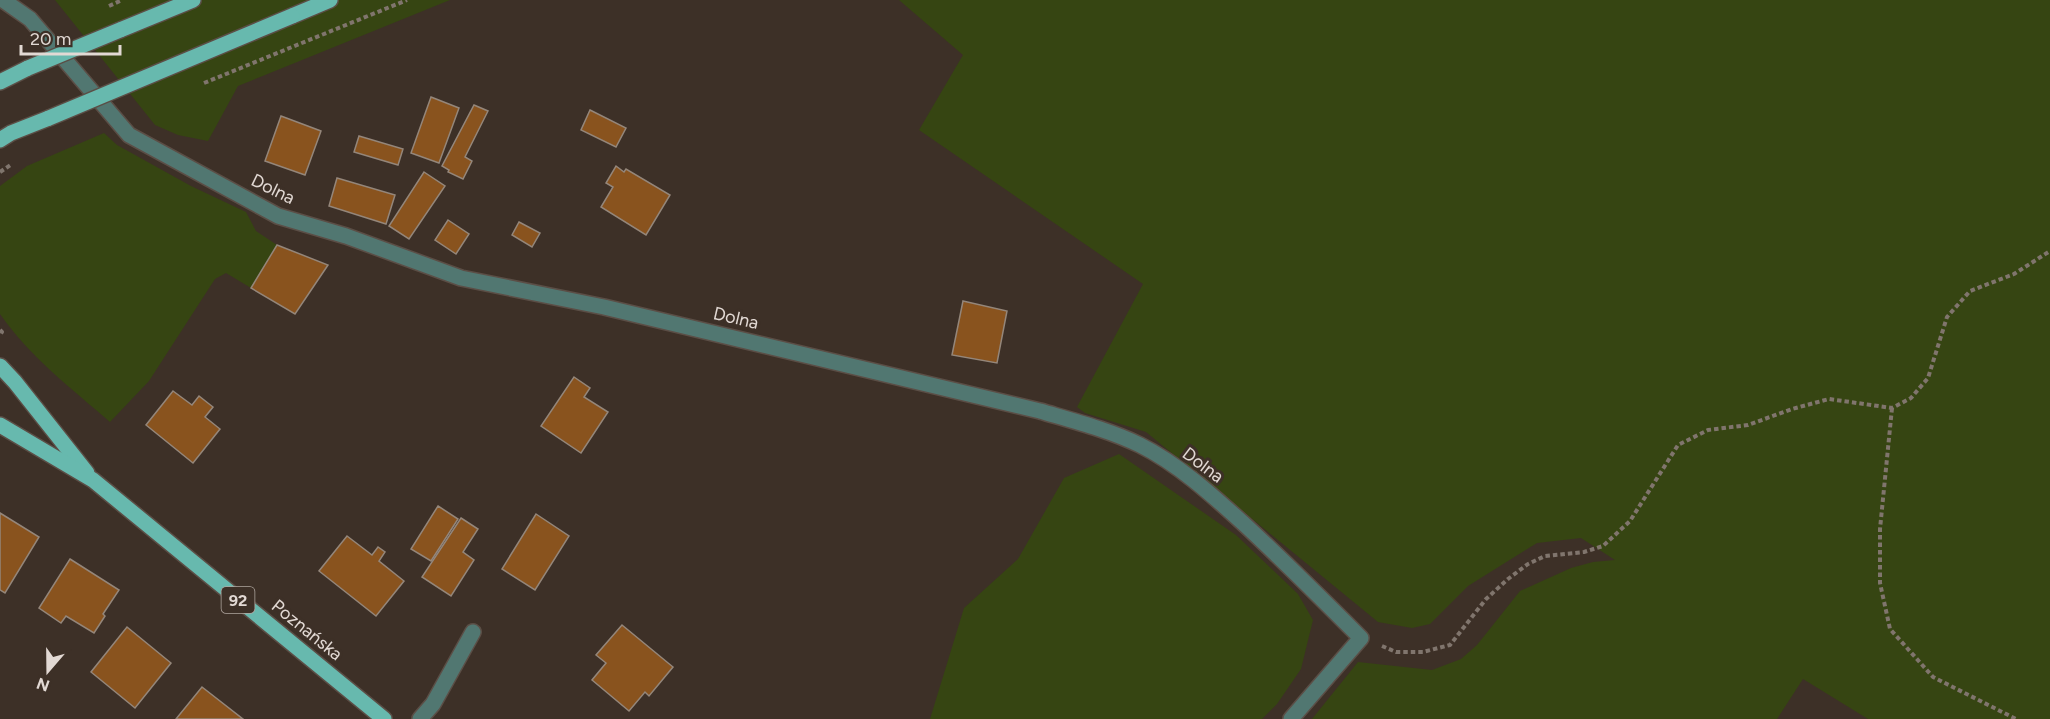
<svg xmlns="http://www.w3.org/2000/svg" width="2050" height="719" viewBox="0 0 2050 719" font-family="Figtree,sans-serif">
<rect width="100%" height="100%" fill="#3d3027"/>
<g fill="#364512">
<polygon points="55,0 450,0 238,86 208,141 178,135 155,125"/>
<polygon points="899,0 2050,0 2050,719 1868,719 1803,679 1777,719 1312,719 1358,662 1432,670 1461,659 1477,645 1520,591 1571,568 1593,562 1615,560 1581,538 1537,543 1468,586 1430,624 1412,628 1378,622 1146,432 1085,413 1077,407 1143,284 919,130 963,55"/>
<path d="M104,133L117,145L191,186L246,212L256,231L277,245L251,288L226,273L215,279L149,381L110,422C72,389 29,356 0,314V186L27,166Z"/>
<polygon points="1119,454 1236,535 1298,594 1313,620 1301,669 1277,704 1262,719 930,719 964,608 1018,559 1064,478"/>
</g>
<g fill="#89531e" stroke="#94867a" stroke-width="1.5">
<polygon points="431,97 459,108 439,163 411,153"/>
<polygon points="474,105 488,111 465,157 472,161 463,179 448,172 449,170 442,166"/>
<polygon points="590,110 626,128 616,147 581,130"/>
<polygon points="281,116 321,131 305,175 265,161"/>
<polygon points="359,136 403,149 398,165 354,152"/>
<polygon points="616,166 624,172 626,169 670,195 646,235 601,207 613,187 606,183"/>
<polygon points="424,172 445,186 409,239 389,226"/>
<polygon points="337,178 395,195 386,224 329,206"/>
<polygon points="448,220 469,234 456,254 435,240"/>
<polygon points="519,222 540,233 532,247 512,235"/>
<polygon points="277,245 328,265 295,314 251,288"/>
<polygon points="963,301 1007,311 997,363 952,355"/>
<polygon points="574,377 590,388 584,397 608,412 581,453 541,426"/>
<polygon points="173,391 192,405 199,396 213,407 205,417 220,429 193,463 146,425"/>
<polygon points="438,506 458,519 431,561 411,549"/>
<polygon points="0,513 39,537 5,593 0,590"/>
<polygon points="536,514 569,536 535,590 502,569"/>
<polygon points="461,518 478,529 463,552 474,560 451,596 422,577"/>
<polygon points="347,536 372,555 378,547 385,552 379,561 404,581 376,616 319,571"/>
<polygon points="70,559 119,590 103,614 105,616 94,633 66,616 61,623 39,608"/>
<polygon points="622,625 673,667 649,696 645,692 629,711 592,680 606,663 596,655"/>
<polygon points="127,627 171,663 135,708 91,672"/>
<polygon points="202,687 243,719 176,719"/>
</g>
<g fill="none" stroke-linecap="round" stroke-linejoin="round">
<g stroke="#5b4e46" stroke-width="18">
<g id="minor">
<path d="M3,0L30,19L129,135L278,216L346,236L461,278L604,307L1040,411C1074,421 1109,430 1140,445C1178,464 1211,494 1243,523C1283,560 1322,599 1361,638L1291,719"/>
<polyline points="420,719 433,704 473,632"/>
</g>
</g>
<g stroke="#5b4e46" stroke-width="18">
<g id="major">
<polyline points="292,16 330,0"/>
<polyline points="120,30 193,0"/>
<polyline points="0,82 28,68"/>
<polyline points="0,140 11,133 49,118"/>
<polyline points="0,366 15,382 87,473"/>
<polyline points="0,425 93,480 384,719"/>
</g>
</g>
<g stroke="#80756d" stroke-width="4" stroke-dasharray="4.5 3" stroke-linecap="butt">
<polyline points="0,172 12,164"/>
<polyline points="0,330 2,332 0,335"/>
<polyline points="1892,408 1880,529 1880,583 1890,629 1933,677 2016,719"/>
<polyline points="1382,646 1396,652 1423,652 1450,645 1486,599 1508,579 1528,564 1545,556 1584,552 1603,546 1630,521 1678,445 1708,430 1748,425 1792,409 1829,399 1892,408 1911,398 1928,378 1947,317 1970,291 2014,274 2050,251"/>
</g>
<use href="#minor" stroke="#517771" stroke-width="15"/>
<use href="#major" stroke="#67b9ae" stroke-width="15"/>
<g stroke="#5b4e46" stroke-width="18" stroke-linecap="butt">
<g id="major-bridge">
<polyline points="28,68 120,30"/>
<polyline points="49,118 292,16"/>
</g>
</g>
<g stroke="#80756d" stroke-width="4" stroke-dasharray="4.5 3" stroke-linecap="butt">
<polyline points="109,6 122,0"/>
<polyline points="204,83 407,0"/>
</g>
<use href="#major-bridge" stroke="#67b9ae" stroke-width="15"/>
</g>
<g text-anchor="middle" stroke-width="6" stroke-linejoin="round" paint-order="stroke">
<rect fill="#3d3027" stroke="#b0a6a0" stroke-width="1.5" x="221.5" y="587" width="33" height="26" rx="4.5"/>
<g font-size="16" font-weight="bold" fill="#e2d9d4">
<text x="238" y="606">92</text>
</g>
<g font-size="18" fill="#e2d9d4" stroke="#3d3027">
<text transform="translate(273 189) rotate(26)" y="6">Dolna</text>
<text transform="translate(736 318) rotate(13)" y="6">Dolna</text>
<text transform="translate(1203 465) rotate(37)" y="6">Dolna</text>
<text transform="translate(307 630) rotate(39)" y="6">Poznańska</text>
</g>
</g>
<g transform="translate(48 671) rotate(200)" stroke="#3d3027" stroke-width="4.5" paint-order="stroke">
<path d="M0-4.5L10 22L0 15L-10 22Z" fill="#e2d9d4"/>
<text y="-9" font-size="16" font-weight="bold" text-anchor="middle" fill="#e2d9d4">N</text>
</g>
<path d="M21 45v9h99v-9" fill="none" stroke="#e2d9d4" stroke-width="3"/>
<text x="30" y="45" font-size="18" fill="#e2d9d4" stroke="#3d3027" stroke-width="4.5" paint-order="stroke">20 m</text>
</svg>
